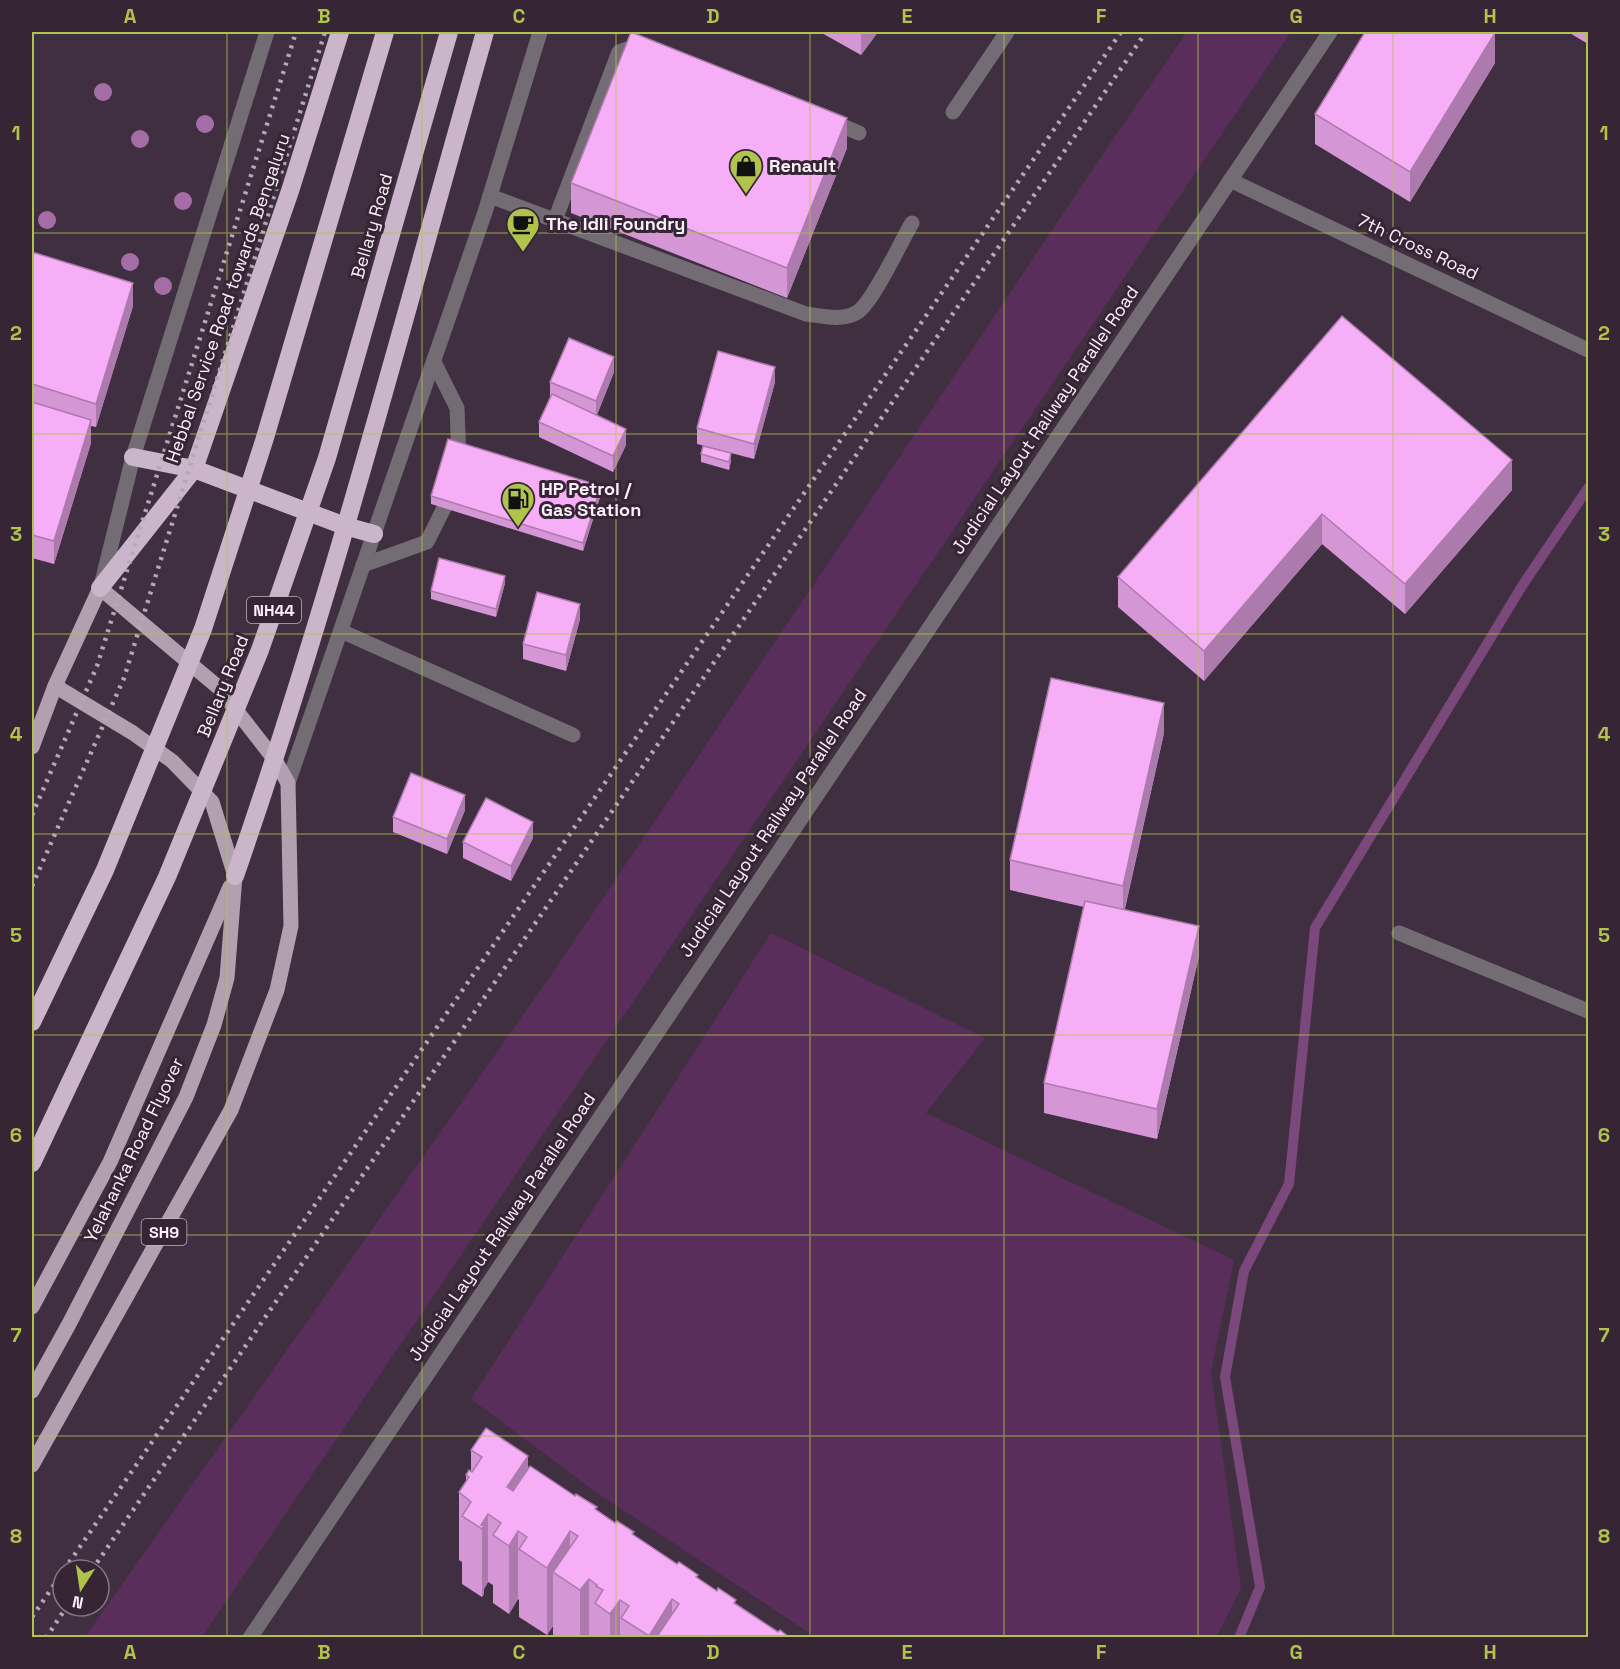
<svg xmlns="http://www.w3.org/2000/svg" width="1620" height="1669" viewBox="0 0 1620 1669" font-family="'Space Grotesk',sans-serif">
<rect width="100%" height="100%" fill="#402f40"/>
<g fill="#5a2e5b">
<polygon points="1187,32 1291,32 202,1637 85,1637 554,971 1118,132"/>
<polygon points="771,933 985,1038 926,1113 1234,1260 1211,1372 1241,1588 1217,1637 816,1637 593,1490 471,1399"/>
</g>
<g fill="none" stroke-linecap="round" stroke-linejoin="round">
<polyline stroke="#7a487b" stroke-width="10" points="1239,1638 1260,1587 1225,1377 1244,1271 1289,1184 1315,928 1522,586 1588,488"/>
<g stroke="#746c74" stroke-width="15">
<polyline points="953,112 1007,32"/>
<polyline points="830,121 859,133"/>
<polyline points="1230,180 1588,350"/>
<path d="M490,196L806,314C822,316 842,321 856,313C872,305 901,241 912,223"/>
<polyline points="555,220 619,52 627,49 642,48"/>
<polyline points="434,362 457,408 459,461"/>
<polyline points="363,565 427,542 446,504 450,490"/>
<polyline points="101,586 133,457 267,32"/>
<polyline points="341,631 573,735"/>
<polyline points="288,783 485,212 540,32"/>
<polyline points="1399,933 1588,1011"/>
<polyline points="250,1638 1330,32"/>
</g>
<g stroke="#b2a0b1" stroke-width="15">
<polyline points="32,747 55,686 100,588 218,687 275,760 288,783 291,926 277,990 231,1110 32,1465"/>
<polyline points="32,1307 110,1162 230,887"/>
<polyline points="32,1391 69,1324 186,1097 214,1025 227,978 235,876 212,802 172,761 133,733 55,686"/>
</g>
<g stroke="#cab5ca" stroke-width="18">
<polyline points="133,457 194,469 345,526 374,534"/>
<polyline points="100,588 194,469 290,191 340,32"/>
<path d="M235,876C331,599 405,314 485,32"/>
</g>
<g stroke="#b5a7b4" stroke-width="4.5" stroke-dasharray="3 6" stroke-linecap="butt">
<polyline points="32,815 97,666 296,32"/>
<polyline points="32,886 124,678 325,32"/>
<polyline points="64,1570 1121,32"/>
<polyline points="92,1570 1146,32"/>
<polyline points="32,1617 63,1572"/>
<polyline points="46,1638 67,1606"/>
</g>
<g stroke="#cab5ca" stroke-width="18">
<polyline points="32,1022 105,870 203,629 264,441 385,32"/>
<polyline points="32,1163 167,877 260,650 327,458 449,32"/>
</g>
</g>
<g fill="#a56da6">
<circle cx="103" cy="92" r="9"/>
<circle cx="205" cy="124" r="9"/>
<circle cx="140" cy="139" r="9"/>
<circle cx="183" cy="201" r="9"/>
<circle cx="47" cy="220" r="9"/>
<circle cx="130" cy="262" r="9"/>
<circle cx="163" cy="286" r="9"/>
</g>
<g fill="#d496d4">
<polygon points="820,32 878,32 861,55"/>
<polygon points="1568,32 1588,32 1588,44"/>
<polygon points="1495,63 1410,202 1315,144 1315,114"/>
<polygon points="847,148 787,298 571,213 571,183"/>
<polygon points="32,252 133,306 96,427 91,426 91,443 54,564 32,558"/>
<polygon points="1342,316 1512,490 1405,614 1322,544 1204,681 1118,607 1118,577"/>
<polygon points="614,372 597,415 626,445 613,472 539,437 539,422 550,397 550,382"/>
<polygon points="775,382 754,459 731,453 731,461 729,470 701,462 701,454 721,450 697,444 697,428"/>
<polygon points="601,494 583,551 431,504 431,496"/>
<polygon points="505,583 496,617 431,599 431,591"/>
<polygon points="580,619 566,671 523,659 523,644"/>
<polygon points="1164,733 1125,909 1199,956 1157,1139 1044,1113 1044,1083 1084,907 1010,890 1010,860"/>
<polygon points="465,810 447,854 393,832 393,817"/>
<polygon points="533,838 511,881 463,858 463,842"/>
<polygon points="471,1450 528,1469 597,1510 778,1632 790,1638 553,1638 553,1626 547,1635 519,1617 519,1600 518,1599 509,1614 493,1603 493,1585 488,1582 484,1589 484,1594 482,1597 462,1584 462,1562 459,1560 459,1492 466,1481 466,1475 471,1471"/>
</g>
<g fill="#ac7aac">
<polygon points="861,32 878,32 861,55"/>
<polygon points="1495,33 1495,63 1410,202 1410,172"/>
<polygon points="847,118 847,148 787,298 787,268"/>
<polygon points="133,283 133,306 96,427 96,404"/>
<polygon points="614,357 614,372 596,417 596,401"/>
<polygon points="775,367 775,382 754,459 754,444"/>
<polygon points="91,420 91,443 54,564 54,541"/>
<polygon points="626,429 626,445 613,472 613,456"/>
<polygon points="731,453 731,461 729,470 729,462"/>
<polygon points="1512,460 1512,490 1405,614 1405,584"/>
<polygon points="601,486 601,494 583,551 583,543"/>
<polygon points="1322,514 1322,544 1204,681 1204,651"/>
<polygon points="505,576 505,583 496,617 496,609"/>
<polygon points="580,604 580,619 566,671 566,655"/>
<polygon points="1164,703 1164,733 1123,916 1123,886"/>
<polygon points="465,795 465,810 447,854 447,839"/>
<polygon points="533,822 533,838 511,881 511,866"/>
<polygon points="1199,926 1199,956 1157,1139 1157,1109"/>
<polygon points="528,1456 528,1524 518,1531 518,1599 509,1614 509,1546 507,1487"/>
<polygon points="488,1514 488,1582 484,1589 484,1594 482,1597 482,1529 481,1525"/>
<polygon points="570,1531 570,1584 553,1572 553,1626 547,1635 547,1568"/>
<polygon points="589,1579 589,1638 580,1638 580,1590"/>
<polygon points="672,1599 672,1638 649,1638 649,1636"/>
<polygon points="620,1600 620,1638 610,1638 610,1614"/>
</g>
<g fill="#f6aef6" stroke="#ac7aac" stroke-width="1.5">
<polygon points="631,32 847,118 787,268 571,183"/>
<polygon points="1365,32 1493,32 1495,33 1410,172 1315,114"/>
<polygon points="32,252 133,283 96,404 32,384"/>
<polygon points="1342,316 1512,460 1405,584 1322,514 1204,651 1118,577"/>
<polygon points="569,338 614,357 596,401 550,382"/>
<polygon points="718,351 775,367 754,444 697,428"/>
<polygon points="552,394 626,429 613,456 539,422"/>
<polygon points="32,402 91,420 54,541 32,535"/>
<polygon points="448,439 601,486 583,543 431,496"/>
<polygon points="703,446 731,453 729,462 701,454"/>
<polygon points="439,558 505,576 496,609 431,591"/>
<polygon points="537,592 580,604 566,655 523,644"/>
<polygon points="1051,678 1164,703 1123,886 1010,860"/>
<polygon points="411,773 465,795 447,839 393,817"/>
<polygon points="486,798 533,822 511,866 463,842"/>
<polygon points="1085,901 1199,926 1157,1109 1044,1083"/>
<polygon points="486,1428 528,1456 507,1487 513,1491 530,1466 575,1496 576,1494 597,1507 595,1509 615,1523 617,1521 634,1532 632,1534 677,1564 679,1562 698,1575 696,1577 717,1591 718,1588 736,1600 734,1603 778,1632 780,1630 790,1638 656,1638 679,1604 672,1599 649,1636 621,1618 629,1606 620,1600 610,1614 595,1603 603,1590 596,1586 597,1585 589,1579 580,1590 553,1572 578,1536 570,1531 547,1568 519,1549 527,1537 518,1531 509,1546 493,1535 501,1523 488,1514 481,1525 484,1526 482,1529 462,1516 471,1502 459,1492 469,1477 466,1475 469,1470 472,1472 482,1457 471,1450"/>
</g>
<path fill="none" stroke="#b2c34c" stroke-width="1.5" stroke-opacity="0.55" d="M227,32V1638M422,32V1638M616,32V1638M810,32V1638M1004,32V1638M1198,32V1638M1393,32V1638M32,233H1588M32,434H1588M32,634H1588M32,834H1588M32,1035H1588M32,1235H1588M32,1436H1588"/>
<defs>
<g id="shop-pin" transform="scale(1.725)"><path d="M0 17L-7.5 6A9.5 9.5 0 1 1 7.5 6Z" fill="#b2c34c" stroke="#352535"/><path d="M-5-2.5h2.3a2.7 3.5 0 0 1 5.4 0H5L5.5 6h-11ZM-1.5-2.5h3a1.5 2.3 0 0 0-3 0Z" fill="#111"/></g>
<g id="cafe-pin" transform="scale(1.725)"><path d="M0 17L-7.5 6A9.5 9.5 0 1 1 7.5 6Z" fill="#b2c34c" stroke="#352535"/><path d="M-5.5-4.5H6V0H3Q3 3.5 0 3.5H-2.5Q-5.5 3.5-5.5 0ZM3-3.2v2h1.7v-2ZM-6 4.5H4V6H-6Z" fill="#111"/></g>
<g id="fuel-pin" transform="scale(1.725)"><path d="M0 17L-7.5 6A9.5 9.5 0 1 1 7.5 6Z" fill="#b2c34c" stroke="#352535"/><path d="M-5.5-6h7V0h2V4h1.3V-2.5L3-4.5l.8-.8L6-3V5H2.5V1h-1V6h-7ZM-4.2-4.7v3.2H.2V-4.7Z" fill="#111"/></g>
</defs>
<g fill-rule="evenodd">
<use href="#shop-pin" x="746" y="166"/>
<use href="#cafe-pin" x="523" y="224"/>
<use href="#fuel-pin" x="518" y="499"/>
</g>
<g text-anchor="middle" stroke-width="6" stroke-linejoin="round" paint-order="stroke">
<g fill="#352535" stroke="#c0b2bf" stroke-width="1.5">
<rect x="247" y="597" width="54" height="26" rx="4.5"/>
<rect x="141.5" y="1219" width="45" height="26" rx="4.5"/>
</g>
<g font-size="16" font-weight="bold" fill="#fbeffa">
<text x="274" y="616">NH44</text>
<text x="164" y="1238">SH9</text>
</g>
<g font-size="18" font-weight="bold" fill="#fbeffa" stroke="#352535" text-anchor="start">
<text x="769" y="172">Renault</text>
<text x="546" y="230">The Idli Foundry</text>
<text x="541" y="495">HP Petrol /<tspan x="541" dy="21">Gas Station</tspan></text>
</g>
<g font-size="18" fill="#fbeffa" stroke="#352535">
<text transform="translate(372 226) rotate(-74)" y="6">Bellary Road</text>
<text transform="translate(1418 247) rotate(25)" y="6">7th Cross Road</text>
<text transform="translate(228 298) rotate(-71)" y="6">Hebbal Service Road towards Bengaluru</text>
<text transform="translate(1045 420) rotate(-56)" y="6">Judicial Layout Railway Parallel Road</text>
<text transform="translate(223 686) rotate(-68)" y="6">Bellary Road</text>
<text transform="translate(773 823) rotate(-56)" y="6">Judicial Layout Railway Parallel Road</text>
<text transform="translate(134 1150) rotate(-64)" y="6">Yelahanka Road Flyover</text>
<text transform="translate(502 1227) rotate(-56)" y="6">Judicial Layout Railway Parallel Road</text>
</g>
</g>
<rect width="1620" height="1669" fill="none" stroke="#352535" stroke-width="66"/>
<g transform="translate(81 1588) rotate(192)"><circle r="28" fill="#352535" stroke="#847684" stroke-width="1.5"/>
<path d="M0-4.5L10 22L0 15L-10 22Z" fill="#b2c34c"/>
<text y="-9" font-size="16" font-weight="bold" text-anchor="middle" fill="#fbeffa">N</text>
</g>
<rect x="33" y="33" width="1554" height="1603" fill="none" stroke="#b2c34c" stroke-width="2"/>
<g font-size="20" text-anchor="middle" font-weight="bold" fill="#b2c34c">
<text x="130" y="23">A</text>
<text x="324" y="23">B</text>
<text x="519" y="23">C</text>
<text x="713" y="23">D</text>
<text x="907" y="23">E</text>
<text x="1101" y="23">F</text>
<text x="1296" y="23">G</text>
<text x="1490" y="23">H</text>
<text x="16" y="140">1</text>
<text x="1604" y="140">1</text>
<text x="16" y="340">2</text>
<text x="1604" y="340">2</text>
<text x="16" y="541">3</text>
<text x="1604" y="541">3</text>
<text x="16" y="741">4</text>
<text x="1604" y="741">4</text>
<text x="16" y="942">5</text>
<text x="1604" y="942">5</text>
<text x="16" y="1142">6</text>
<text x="1604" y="1142">6</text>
<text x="16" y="1342">7</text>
<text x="1604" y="1342">7</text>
<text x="16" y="1543">8</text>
<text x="1604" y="1543">8</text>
<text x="130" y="1659">A</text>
<text x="324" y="1659">B</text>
<text x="519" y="1659">C</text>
<text x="713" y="1659">D</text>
<text x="907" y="1659">E</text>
<text x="1101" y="1659">F</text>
<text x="1296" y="1659">G</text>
<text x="1490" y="1659">H</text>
</g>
</svg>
